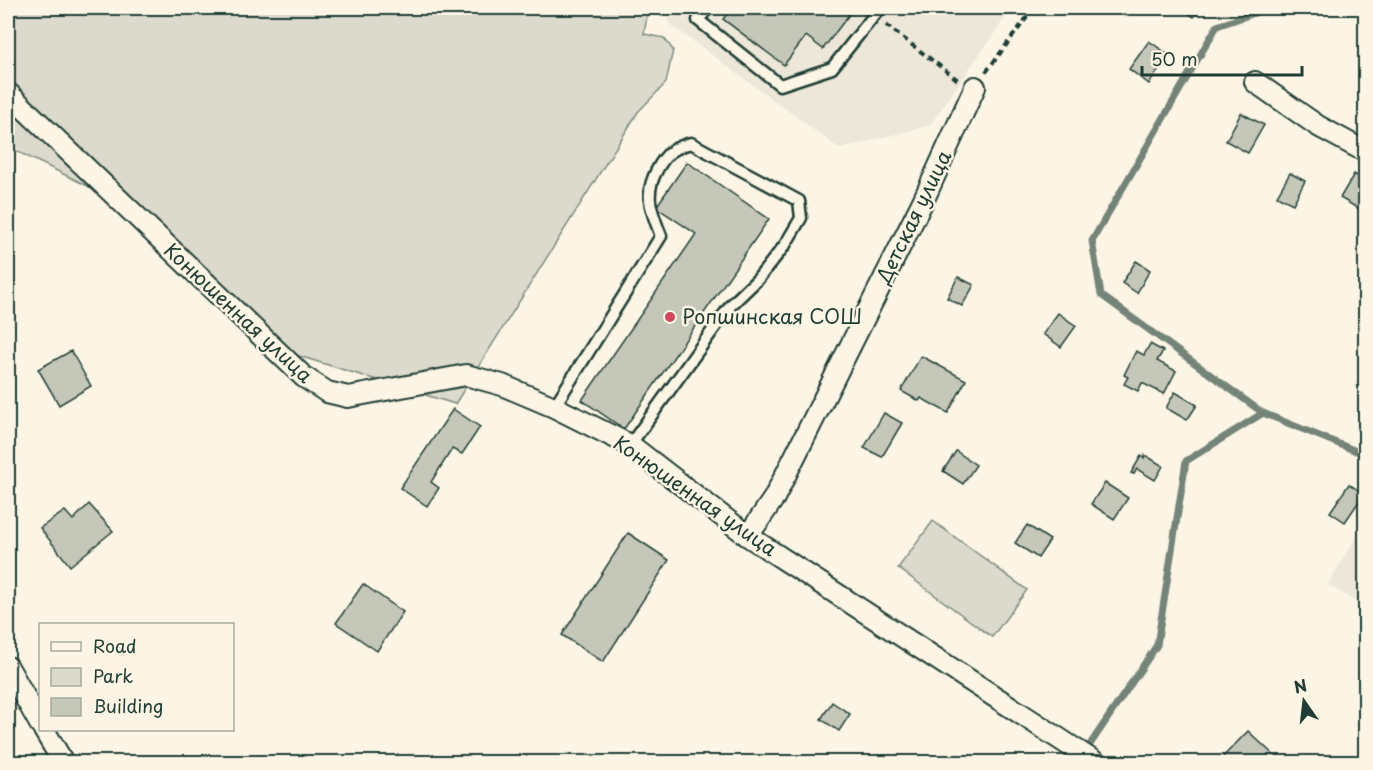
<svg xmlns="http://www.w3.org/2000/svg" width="1373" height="770" viewBox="0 0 1373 770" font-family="'Playpen Sans',sans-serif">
<rect width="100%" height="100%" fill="#fcf5e5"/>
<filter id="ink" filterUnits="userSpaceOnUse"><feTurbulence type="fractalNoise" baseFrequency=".0167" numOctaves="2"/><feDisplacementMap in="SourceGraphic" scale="12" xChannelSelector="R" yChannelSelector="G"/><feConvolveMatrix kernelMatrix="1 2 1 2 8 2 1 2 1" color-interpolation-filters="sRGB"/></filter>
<g filter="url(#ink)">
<g fill="#ece7d8">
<polygon points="679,8 1012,8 930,125 840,149 667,22"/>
<polygon points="1365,521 1365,607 1328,585"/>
</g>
<g fill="#dcdacc" stroke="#7e8c80" stroke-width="1.5">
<polygon points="8,8 650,8 648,10 644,34 664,38 673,50 666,83 638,112 455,404 286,352 98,191 8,147"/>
<polygon points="933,521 1027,590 992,637 898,568"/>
</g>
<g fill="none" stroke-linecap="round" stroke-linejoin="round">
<g stroke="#758479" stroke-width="7">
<polyline points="1263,413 1361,453 1366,451"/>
<polyline points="1089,746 1157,645 1186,461 1263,413 1101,295 1092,241 1217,26 1269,8"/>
</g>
</g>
<g fill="#c5c7b9" stroke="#1f3d34" stroke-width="1.5">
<polygon points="732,8 854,8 823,49 806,36 784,65 723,19"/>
<polygon points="1180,8 1200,8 1194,17"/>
<polygon points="1149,41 1169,55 1149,84 1129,69"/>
<polygon points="1241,113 1264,125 1248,153 1226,141"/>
<polygon points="687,162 769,219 624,429 582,400 696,234 656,207"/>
<polygon points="1290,173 1305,181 1293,204 1277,196"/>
<polygon points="1354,174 1366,181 1366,213 1340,198"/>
<polygon points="1136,261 1150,270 1137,293 1122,283"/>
<polygon points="958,277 974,285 962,306 947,298"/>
<polygon points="1058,313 1076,326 1061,347 1043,334"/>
<polygon points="1150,344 1163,351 1157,361 1176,371 1164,394 1142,383 1138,391 1124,384 1128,377 1124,375 1136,351 1144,355"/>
<polygon points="71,351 91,386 59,405 38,369"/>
<polygon points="921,356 966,380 948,413 921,398 919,401 901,391"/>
<polygon points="1175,392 1197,405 1187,420 1166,408"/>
<polygon points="453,409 480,427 462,454 452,449 431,482 439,488 427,506 400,488"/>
<polygon points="884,413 902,423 882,457 864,448"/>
<polygon points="956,451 976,465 963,484 943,471"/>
<polygon points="1145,455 1163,466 1155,480 1137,469 1134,474 1131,473 1141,456 1144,458"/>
<polygon points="1105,483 1128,498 1114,519 1091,504"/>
<polygon points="1349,484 1364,494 1345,522 1330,512"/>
<polygon points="89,504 113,531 70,566 40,528 65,511 73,520"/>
<polygon points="1027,525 1050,540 1038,558 1015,543"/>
<polygon points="628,533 669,560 603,662 562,635"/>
<polygon points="363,584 403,612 377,651 336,623"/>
<polygon points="832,702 850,714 839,731 821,719"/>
<polygon points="1248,731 1278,759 1275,762 1218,762"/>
</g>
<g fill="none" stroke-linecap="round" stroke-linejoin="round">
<g stroke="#1f3d34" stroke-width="15">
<g id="service">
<polyline points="708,8 698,20 780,85 832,68 880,8"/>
<path d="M554,407L661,236C651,210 643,194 658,168C667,152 674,148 691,143L799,201L801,218L785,245L758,279L731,305L630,445"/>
</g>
</g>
<g stroke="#1f3d34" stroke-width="24">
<g id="minor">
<polyline points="1255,82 1318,126 1366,152"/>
<polyline points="8,93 304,377 327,392 348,397 466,375 502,385 554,407 630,445 748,536 1095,762"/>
<polyline points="748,536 774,498 924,199 975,87"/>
<polyline points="8,667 40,724"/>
<polyline points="44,730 63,762"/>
</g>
</g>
<g stroke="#1f3d34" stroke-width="4" stroke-dasharray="6 4.5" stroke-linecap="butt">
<polyline points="886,25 958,80"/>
<polyline points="986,72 1034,8"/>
</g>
<use href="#service" stroke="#fcf5e5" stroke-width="10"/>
<use href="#minor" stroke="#fcf5e5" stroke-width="20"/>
</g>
</g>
<circle fill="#d1495b" stroke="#fcf5e5" stroke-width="2" cx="670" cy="317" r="6"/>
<g text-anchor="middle" stroke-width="5" stroke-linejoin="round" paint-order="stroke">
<g font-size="20" fill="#1f3d34" stroke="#fcf5e5">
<text transform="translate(914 217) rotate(-64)" y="7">Детская улица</text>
<text transform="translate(238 313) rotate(43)" y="7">Конюшенная улица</text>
<text transform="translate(695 496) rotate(35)" y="7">Конюшенная улица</text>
</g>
<g font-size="20" fill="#1f3d34" stroke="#fcf5e5" text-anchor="start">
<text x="682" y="324">Ропшинская СОШ</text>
</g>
</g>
<rect width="1373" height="770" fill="none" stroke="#fcf5e5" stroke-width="30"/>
<rect x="15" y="15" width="1343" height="740" fill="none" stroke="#1f3d34" stroke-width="2" filter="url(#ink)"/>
<rect x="39" y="623" width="195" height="108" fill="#fcf5e5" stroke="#a4ab9e" stroke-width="1.5"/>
<rect x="51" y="642" width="30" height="9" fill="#fcf5e5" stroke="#a4ab9e" stroke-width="1.5"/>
<text x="93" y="653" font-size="18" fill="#1f3d34">Road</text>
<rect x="51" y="668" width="30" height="18" fill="#dcdacc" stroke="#a4ab9e" stroke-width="1.5"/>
<text x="93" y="683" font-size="18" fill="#1f3d34">Park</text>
<rect x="51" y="698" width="30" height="18" fill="#c5c7b9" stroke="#a4ab9e" stroke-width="1.5"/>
<text x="93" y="713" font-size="18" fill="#1f3d34">Building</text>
<g transform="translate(1304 701) rotate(346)" stroke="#fcf5e5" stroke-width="4.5" paint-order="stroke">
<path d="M0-4.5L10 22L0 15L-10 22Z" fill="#1f3d34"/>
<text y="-9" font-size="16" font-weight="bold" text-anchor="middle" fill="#1f3d34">N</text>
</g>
<path d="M1142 66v9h160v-9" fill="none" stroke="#1f3d34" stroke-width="3"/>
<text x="1151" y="66" font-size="18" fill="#1f3d34" stroke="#fcf5e5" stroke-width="4.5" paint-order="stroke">50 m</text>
</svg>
